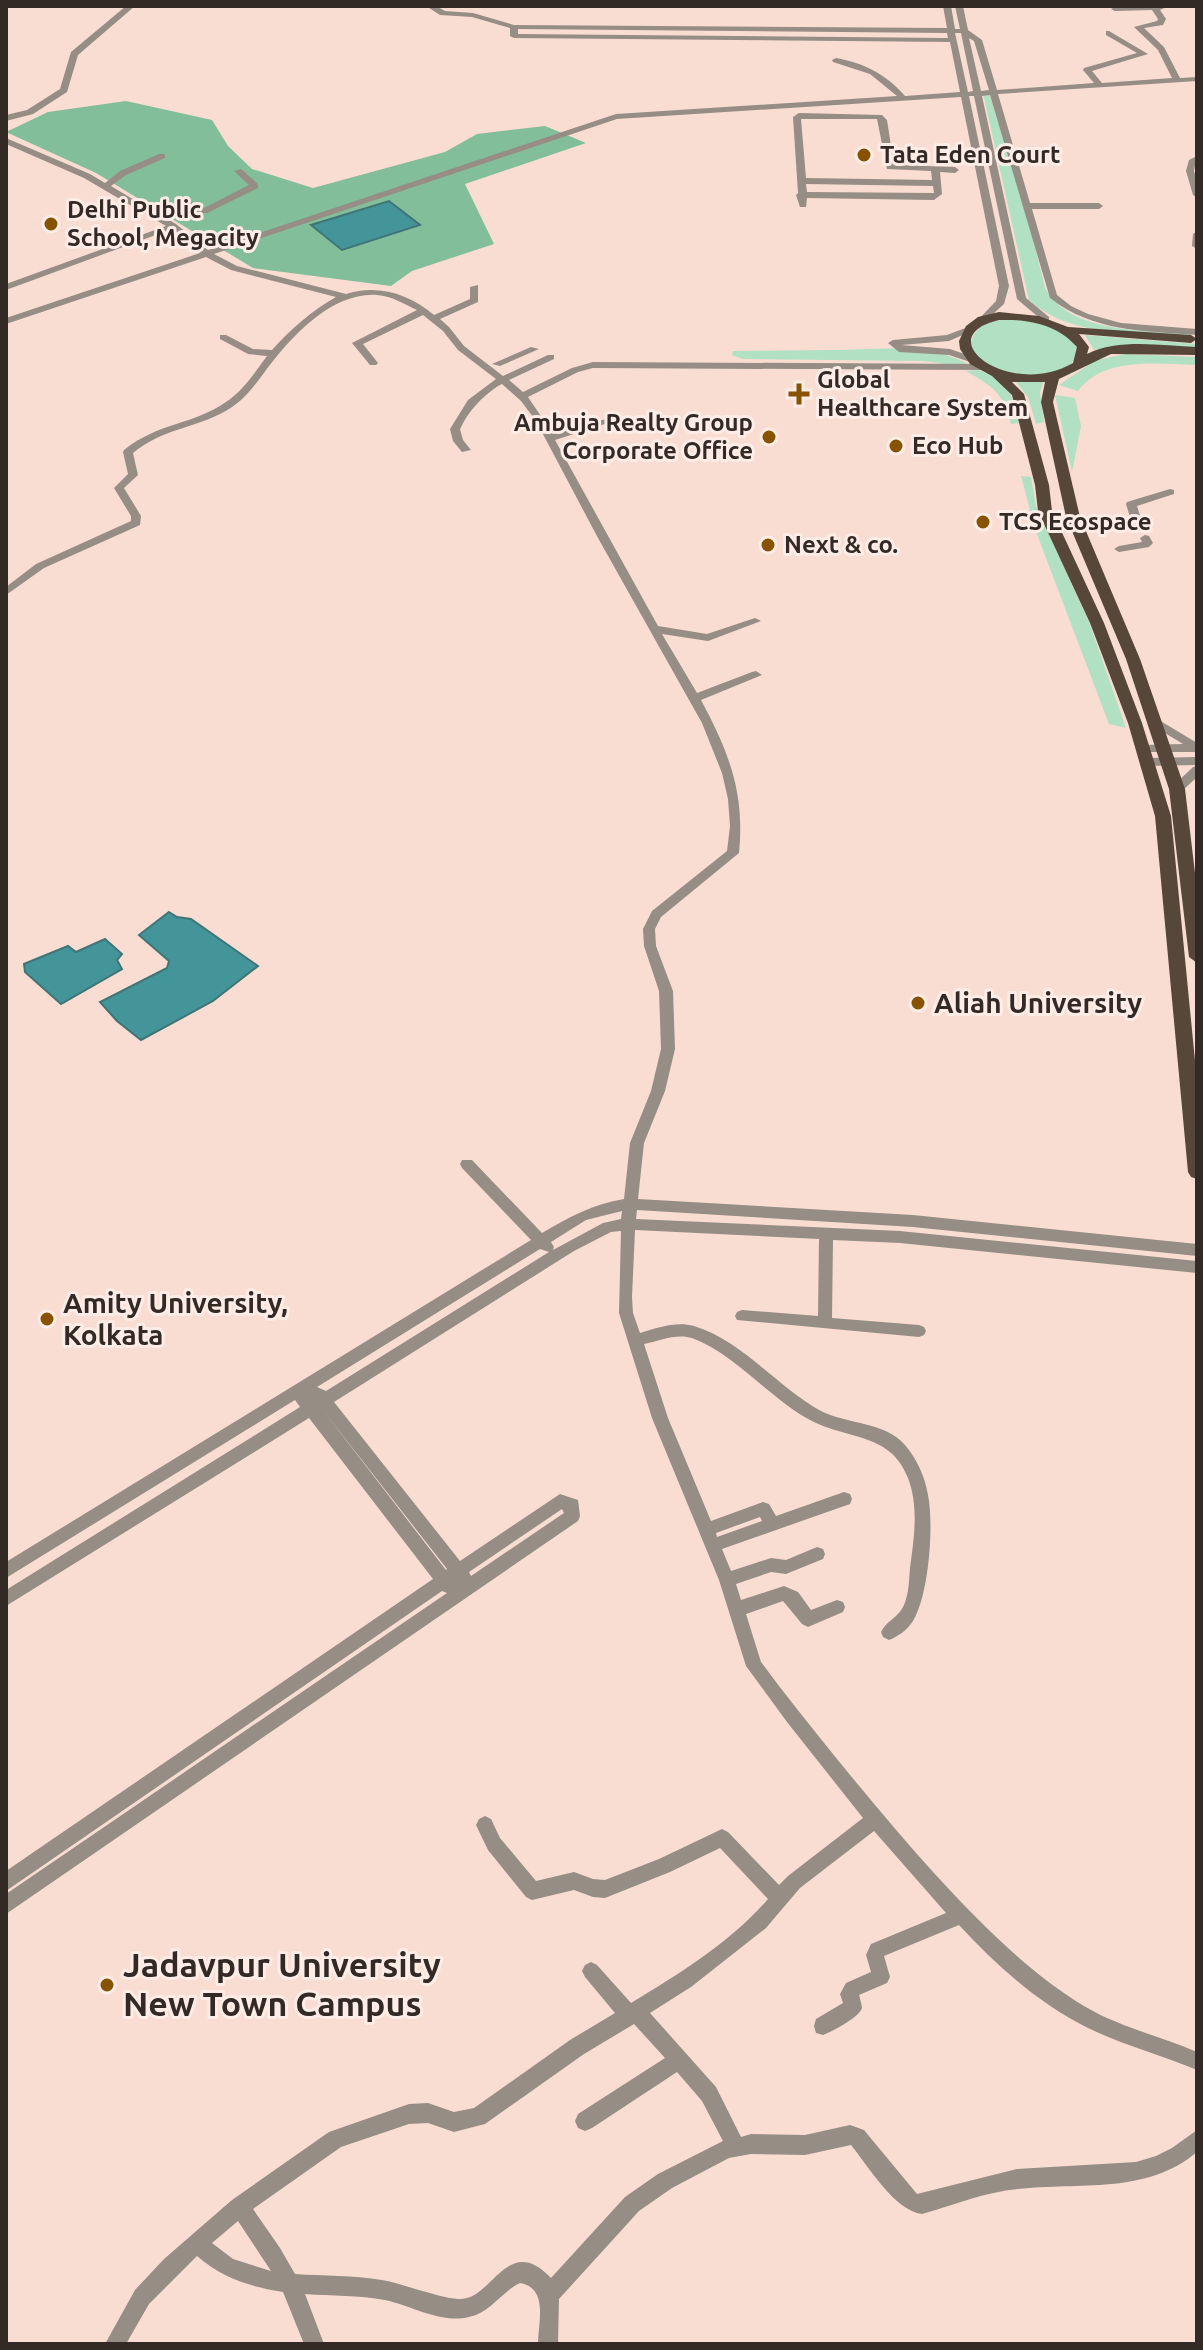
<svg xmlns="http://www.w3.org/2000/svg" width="1203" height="2350" viewBox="0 0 1203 2350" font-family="Ubuntu,sans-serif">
<rect width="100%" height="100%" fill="#f9ddd3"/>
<g fill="#b1e0c3">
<path d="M983,93H989L1027,214L1045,288C1071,335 1145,329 1191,334V336C1138,333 1071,338 1029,300Z"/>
<path d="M1015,318C1037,321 1072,325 1079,352C1066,382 1022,378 995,369C986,367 977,357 970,350C972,323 991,321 1015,318Z"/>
<polygon points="1085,335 1197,344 1197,349 1115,347 1094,350"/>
<path d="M832,350C876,350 934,341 972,367L923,361L743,359L732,355L733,351Z"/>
<path d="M1126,354L1197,357V365C1159,364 1104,356 1078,391L1059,385L1096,360Z"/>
<path d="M978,370C1009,380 1013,394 1019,423L1011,424C1003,392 993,387 966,371Z"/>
<polygon points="1015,381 1043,382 1040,393 1044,422 1036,424 1028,397"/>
<polygon points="1055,395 1075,398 1081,426 1072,472"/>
<polygon points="1021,476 1031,477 1036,506 1089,622 1126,728 1109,724 1035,529"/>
</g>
<polygon fill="#83be9b" points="126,101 212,120 228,146 252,169 313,188 445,152 477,134 545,126 586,143 465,184 494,244 412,271 391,286 253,268 96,173 6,132 48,112"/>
<g fill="#449599" stroke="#3f7576" stroke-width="2">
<polygon points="389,201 420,225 342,250 311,225"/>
<polygon points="169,912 177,917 191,919 258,966 213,1001 141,1040 117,1021 100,1002 167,968 169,961 139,935"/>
<polygon points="105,939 122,954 117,960 122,969 61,1004 25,972 24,964 68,946 76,952"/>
</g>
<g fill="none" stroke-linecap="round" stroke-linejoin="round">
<g fill="#968d85" fill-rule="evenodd">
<polygon points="126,6 135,6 78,55 67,92 33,114 6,121 6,115 27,110 60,89 71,52"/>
<path d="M426,6H436L445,11L473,13L514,25L947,28L943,6H951L955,29H960L955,6H963L968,30L982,40L997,90L1094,83L1083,70L1084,68L1137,53L1106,35V31H1109L1148,54L1092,71L1102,83L1172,78L1158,50L1134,27L1157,21L1158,19L1152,10L1115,11L1111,9L1115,7L1169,6L1160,10L1166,19L1163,25L1144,28L1164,47L1180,78L1197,77V81L998,94L1030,203H1099L1103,206L1099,209H1032L1057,295L1071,306L1088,314L1121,323L1197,329V335C1145,331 1093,332 1050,298L990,95L982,96L1026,298L1049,317V321H1043L1017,299L974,96H969L1009,286L1004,304L981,325L976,322L996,301L999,286L961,97L617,119L214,254L237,266L346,294C378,284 409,294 434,315L470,299V287L478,285V302L440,319L449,327L464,346L503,376L548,355H554V359L509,380L523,392L572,368L593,362L983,364L988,367L983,370L593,368L578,372L528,397L553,434L606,419L611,422L555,440L658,626L707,634L755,618L761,621L708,641L662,634L697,693L752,672L756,671L762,675L701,700C729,752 745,793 739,853L661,917L655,929L656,946L673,991L675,1049L665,1091L644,1143L638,1199L913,1215L1197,1244V1256L913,1227L637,1210L636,1219L900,1231L1197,1261V1273L900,1243L833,1240L832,1318L919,1325L924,1327L926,1331L924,1335L919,1337L737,1320L735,1316L737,1312L742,1310L818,1316L819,1239L635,1230L632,1297L633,1313L640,1333C657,1328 676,1321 694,1326C743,1341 777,1387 821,1411C846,1424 886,1422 905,1445C917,1459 925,1477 928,1495C934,1525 929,1595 913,1621C907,1630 899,1636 889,1640L883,1637L881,1632C886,1621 899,1617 904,1605C909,1593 909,1580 910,1568C914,1538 919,1507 908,1478C891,1433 849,1440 812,1421C771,1400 734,1353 692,1338C677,1333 658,1341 644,1344L668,1418L711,1521L763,1502L769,1504L776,1516L844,1492L850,1494L852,1499L850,1504L722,1549L731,1571L771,1558L786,1560L817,1547L823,1549L825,1554L823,1559L786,1574L771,1572L736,1584L741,1600L784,1586L798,1592L811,1610L837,1600L843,1602L845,1607L843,1612L808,1627L802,1624L783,1601L746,1614L761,1662L779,1686C829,1750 880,1813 934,1873C980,1923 1027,1971 1084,2006C1119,2027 1160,2036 1197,2052V2070C1161,2055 1123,2045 1088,2028C1039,2004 996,1965 959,1925L884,1956L890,1977L887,1983L859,1995C860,1998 862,2006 862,2008C860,2017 831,2032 823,2035L816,2033L814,2026L816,2019L843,2003L840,1994L846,1983L871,1972L866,1955L871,1944L946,1913L874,1831L800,1888L766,1928L691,1987L650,2013L716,2087L741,2137L751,2134L805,2135L850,2125L864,2130L917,2194L1017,2169L1136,2162L1156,2156L1172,2148L1197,2130V2152C1146,2195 1079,2182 1018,2189C985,2192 954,2205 922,2214C895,2211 868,2166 851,2145L805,2155L751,2154L729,2158L672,2188L639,2211L559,2299L558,2344H538C538,2323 549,2288 520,2283C501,2292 491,2312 469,2317C442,2324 412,2306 385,2300C359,2295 332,2296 305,2294L324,2344H304L283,2292C251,2287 222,2278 197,2256L149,2304L126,2344H105L135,2290L164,2259L232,2200L329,2132L409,2104L428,2103L454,2112L474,2108L570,2040L615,2013L585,1977L582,1971L585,1965L591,1962L597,1965L631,2003C679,1974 731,1942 768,1899L720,1848L670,1872L605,1898L593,1897L574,1890L532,1900L526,1897L488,1850L476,1825L479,1819L485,1816L491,1819L500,1838L536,1881L574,1872L593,1879L605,1880L659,1859L722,1829L728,1832L779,1885L788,1876L863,1818L787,1722L746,1666L719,1580L652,1418L619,1313L621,1231L611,1232L574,1251L334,1402L460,1561L560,1494L578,1500L580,1516L578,1521L6,1914V1894L447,1593L442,1591L6,1891V1871L433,1579L309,1418L6,1606V1590L300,1407L295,1400L6,1578V1562L531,1240L462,1168L460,1164L462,1160H472L542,1233C569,1217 593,1204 624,1199L630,1143L651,1091L661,1049L659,991L644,946L643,929L652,911L727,851L730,826L728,799L722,773L702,723L598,538L536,421L521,401L502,384L498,386C481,398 469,410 460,429L463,440L471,450L462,452L453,441L450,429L468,400L496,379L458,350L443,331L423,315L363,344L378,363L376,365H370L352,343L417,310C404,304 392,296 377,295C335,292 297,331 273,361C260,377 249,396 232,407C201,428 164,427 133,453L138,475L124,488L141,516L140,525L44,568L6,595V587L36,564L131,521V516L114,488L128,474L123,452L124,450C159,422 193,425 226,402C243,391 255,372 267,356L248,354L220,339V335H226L253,349L272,350C291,329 311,311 336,297L231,270L206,257L6,324V318L200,253L172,229L6,290V284L166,226L84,178L6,144V138L90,174L105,183L120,171L159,154H165V158L126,175L111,186L156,213L186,200L204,208L249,185L234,171L241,169L258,184V188L207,213H201L186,206L163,216L176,224L208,250L616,114L897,96L870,74L833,62L832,60L836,58C864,63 886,74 905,96L960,92L950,42L514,38L510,36V28L472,17L440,15ZM518,29L947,33L948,38L518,34ZM955,33H961L973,91L968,92ZM969,38L974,41L989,90L981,91ZM622,1211L621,1219L603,1223L553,1250L554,1247L551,1242L586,1220ZM540,1249L549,1252L326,1391L317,1387ZM322,1409L447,1569L446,1570ZM562,1509L564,1513L471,1576L469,1572ZM760,1517L762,1521L717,1537L716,1533ZM634,2024L665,2058L578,2114L575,2121L578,2128L585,2131L592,2128L677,2072L702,2101L723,2141L658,2174L625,2197L551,2278C511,2235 494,2291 467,2298C456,2301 441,2296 430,2293C414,2289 398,2283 382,2280C353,2275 324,2276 295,2274L280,2248L253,2209L341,2147L409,2124L428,2123L454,2132L485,2124L584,2054ZM238,2221L271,2271L233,2259L212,2243Z"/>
<path d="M799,113L882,115L887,120L894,165L955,167L959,170L955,173L940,172L942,194L934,200L807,198L806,207H800L796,195L798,193L793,117ZM801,119H877L887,169L931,171L932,180L806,178ZM806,184L933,186L934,193L807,192Z"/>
<polygon points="1197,156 1194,171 1197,180 1197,198 1193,195 1186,171 1189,160"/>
<polygon points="1197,231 1197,249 1192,246 1193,234"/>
<polygon points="968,327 976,329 949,341 901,345 950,349 976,358 978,360 973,363 949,355 899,352 888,343 893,340 947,335"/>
<polygon points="531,347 539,349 500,366 492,364"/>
<polygon points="1170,489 1174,490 1174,494 1137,506 1141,519 1140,521 1108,529 1103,526 1130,517 1126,504 1127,502"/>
<polygon points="1145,535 1149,536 1153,543 1149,547 1119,552 1114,549 1119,546 1142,542 1140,538"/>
<polygon points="1154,717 1197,743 1197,752 1139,752 1139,746 1143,745 1183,744 1150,724 1148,721"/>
<polygon points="1197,757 1197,765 1147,766 1141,762 1147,758"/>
<polygon points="1197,766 1197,777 1181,792 1173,792 1173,786 1193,767"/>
</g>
<path fill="#56473a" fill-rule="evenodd" d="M999,312L1039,316L1068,327L1191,335L1197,339L1191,343L1079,334L1089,347L1087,354C1120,338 1162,346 1197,347V355L1111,354L1059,379L1053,402L1080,517L1140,659L1185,789L1197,890V963L1189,957L1169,789L1126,659L1066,517L1041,402L1045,382H1012L1024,394L1049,485L1052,511L1104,623L1142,723L1171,816L1197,1081V1179L1191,1177L1188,1172L1155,816L1128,723L1090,623L1038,511L1035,485L1012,395L992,376L970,364L960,349L959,341L966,326L978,317ZM999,320C1028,319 1057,324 1077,347L1073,363C1009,400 927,337 999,320Z"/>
</g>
<g fill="#885300" stroke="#feede7" stroke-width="3">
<circle cx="864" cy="155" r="8"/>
<circle cx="51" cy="224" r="8"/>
<path d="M795 382h8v8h8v8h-8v8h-8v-8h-8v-8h8z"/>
<circle cx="769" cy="437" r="8"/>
<circle cx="896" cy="446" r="8"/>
<circle cx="983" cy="522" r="8"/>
<circle cx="768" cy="545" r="8"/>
<circle cx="918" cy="1003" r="8"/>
<circle cx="47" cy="1319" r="8"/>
<circle cx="107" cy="1985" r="8"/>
</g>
<g text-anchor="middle" stroke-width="6" stroke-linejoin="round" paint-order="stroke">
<g font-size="24" font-weight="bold" fill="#332925" stroke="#feede7" text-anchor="start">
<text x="880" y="163">Tata Eden Court</text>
<text x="67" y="218">Delhi Public<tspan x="67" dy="28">School, Megacity</tspan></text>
<text x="817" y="388">Global<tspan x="817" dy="28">Healthcare System</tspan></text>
<text x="753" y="431" text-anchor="end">Ambuja Realty Group<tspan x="753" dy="28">Corporate Office</tspan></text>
<text x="912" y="454">Eco Hub</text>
<text x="999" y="530">TCS Ecospace</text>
<text x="784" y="553">Next &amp; co.</text>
</g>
<g font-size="28" font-weight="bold" fill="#332925" stroke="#feede7" text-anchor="start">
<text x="934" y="1013">Aliah University</text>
<text x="63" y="1313">Amity University,<tspan x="63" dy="32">Kolkata</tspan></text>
</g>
<g font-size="34" font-weight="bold" fill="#332925" stroke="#feede7" text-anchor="start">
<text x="123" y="1977">Jadavpur University<tspan x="123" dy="39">New Town Campus</tspan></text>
</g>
</g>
<rect width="1203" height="2350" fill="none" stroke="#332925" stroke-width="16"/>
</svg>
